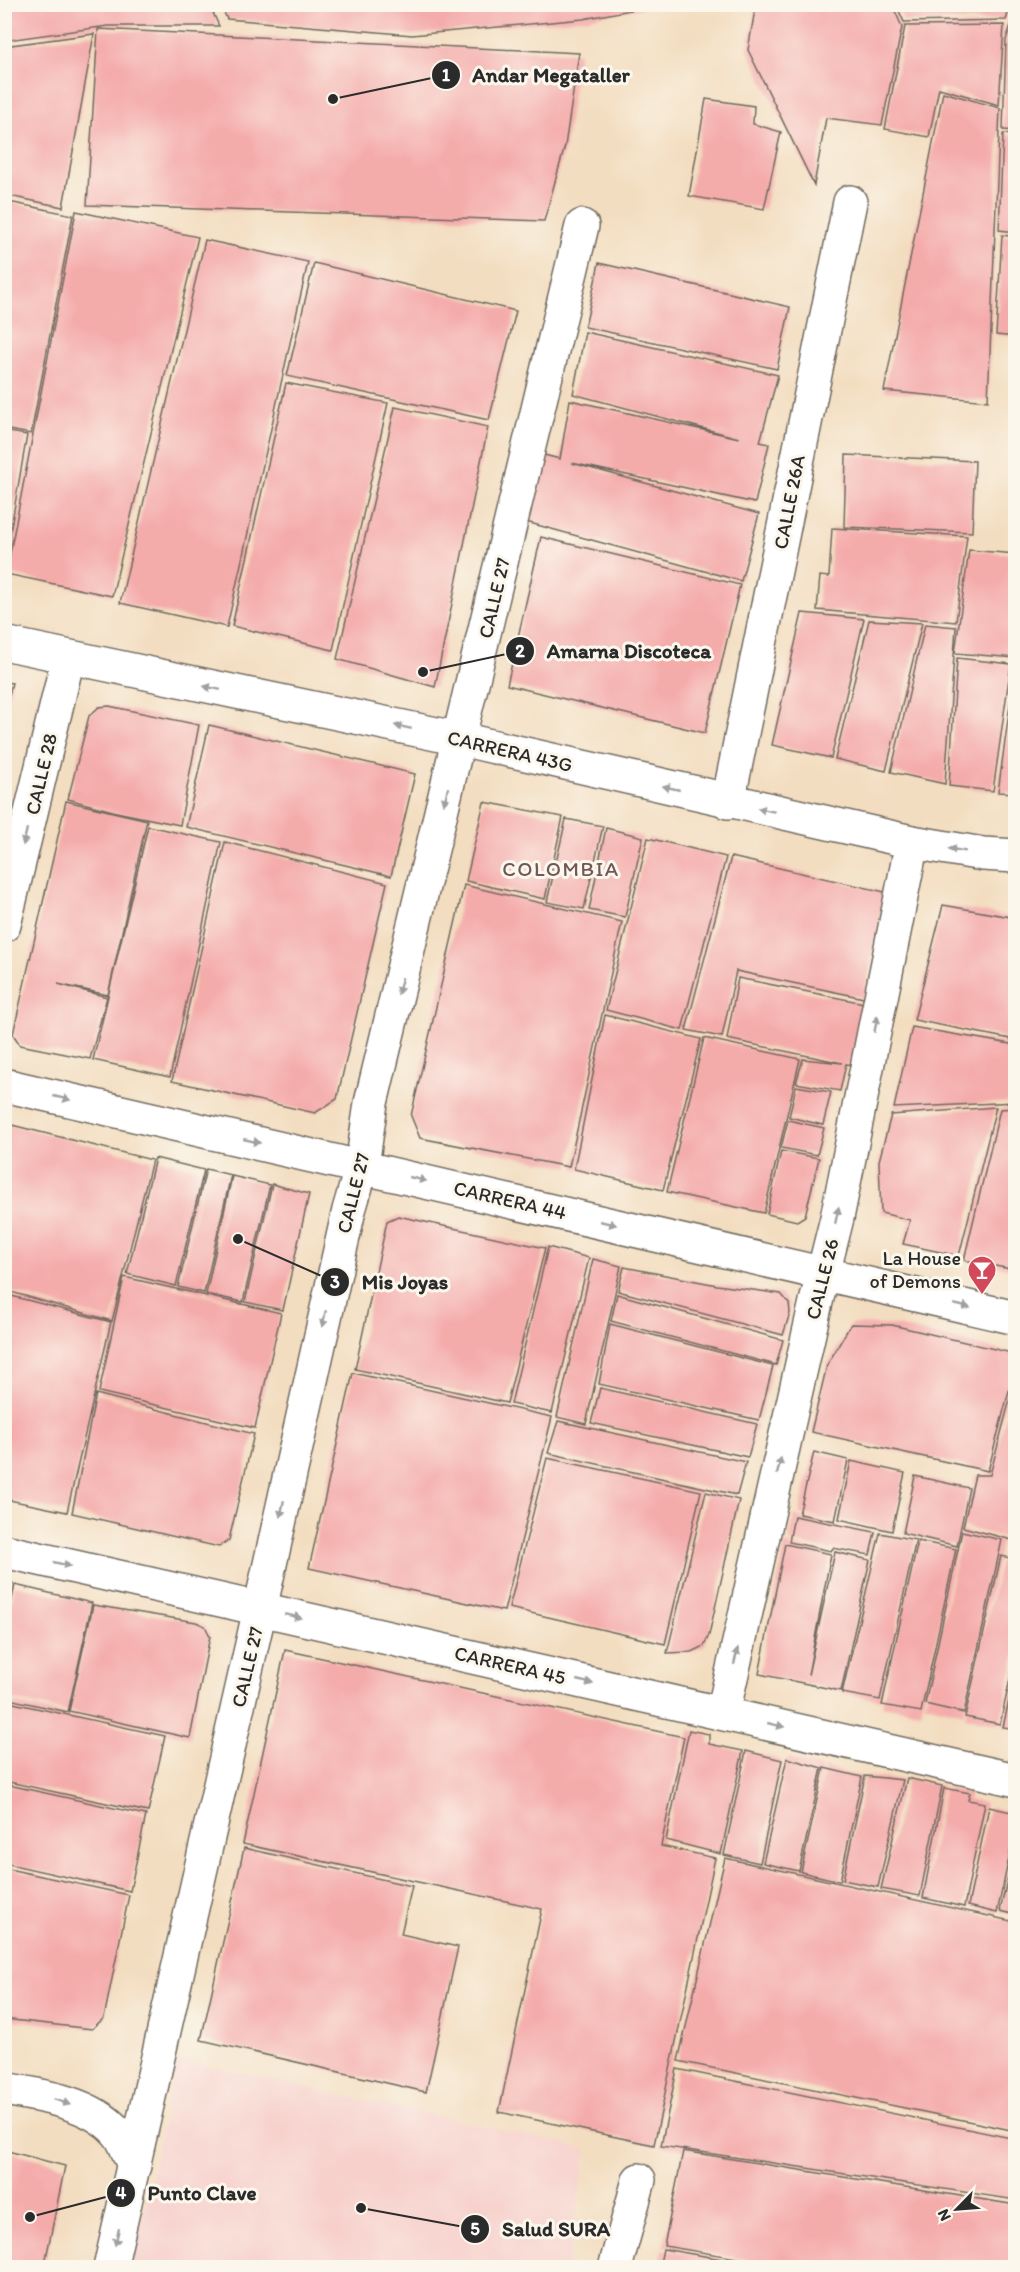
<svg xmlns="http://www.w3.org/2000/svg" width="1020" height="2272" viewBox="0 0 1020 2272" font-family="Itim,sans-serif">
<rect width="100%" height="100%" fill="#fbf7ec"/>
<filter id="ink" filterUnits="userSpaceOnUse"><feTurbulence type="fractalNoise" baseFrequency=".0167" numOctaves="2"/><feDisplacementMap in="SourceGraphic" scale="12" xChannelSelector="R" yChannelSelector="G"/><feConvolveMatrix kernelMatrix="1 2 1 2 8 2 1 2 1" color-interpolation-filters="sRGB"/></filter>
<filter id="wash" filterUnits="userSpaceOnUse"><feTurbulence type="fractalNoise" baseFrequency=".008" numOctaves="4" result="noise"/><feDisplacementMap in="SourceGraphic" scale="24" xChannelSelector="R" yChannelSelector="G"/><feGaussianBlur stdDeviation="1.35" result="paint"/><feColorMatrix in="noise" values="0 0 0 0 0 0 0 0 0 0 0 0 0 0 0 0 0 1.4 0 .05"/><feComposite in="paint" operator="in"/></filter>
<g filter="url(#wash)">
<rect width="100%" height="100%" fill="#f3ddc0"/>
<polygon fill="#f7d0cc" points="177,2059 587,2149 567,2267 131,2267"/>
<g id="blocks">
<g fill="#f4acab">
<polygon points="6,4 209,4 219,26 108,26 8,40"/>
<polygon points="220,4 652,4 652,6 583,19 412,35 227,19"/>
<polygon points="756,4 892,4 902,27 882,125 826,118 814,185 748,50"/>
<polygon points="896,4 1011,4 1006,20 904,22"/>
<polygon points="1016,10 1016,131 1003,130 1006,40"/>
<polygon points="1004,25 999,105 939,88 929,137 885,129 905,26"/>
<polygon points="98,29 579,53 565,146 544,221 87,205"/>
<polygon points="94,34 63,207 4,195 4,46"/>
<polygon points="943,92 1000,108 988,401 884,391"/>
<polygon points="706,99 754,106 753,124 781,132 764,209 689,196"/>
<polygon points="1003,134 1016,135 1016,232 999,230"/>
<polygon points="4,201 73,215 31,434 4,429"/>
<polygon points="76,211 198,237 112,596 6,574"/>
<polygon points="1002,235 1016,237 1016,337 996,335"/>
<polygon points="205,240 308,262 227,627 120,603"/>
<polygon points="314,263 516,311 489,420 287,376"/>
<polygon points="599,263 790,307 777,369 585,327"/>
<polygon points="585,332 778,375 760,442 769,444 755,503 572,463 759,514 741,581 526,522 544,455 560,459 570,400 739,438 573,394"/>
<polygon points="286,383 388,403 333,650 232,626"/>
<polygon points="395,407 488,427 435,687 337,659"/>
<polygon points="4,431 27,435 6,556 4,556"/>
<polygon points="846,455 975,461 972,532 844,527"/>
<polygon points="832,528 967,536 956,622 817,610 820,576 829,577"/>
<polygon points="541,537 740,585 705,733 507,685"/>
<polygon points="969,550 1016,554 1016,658 955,653"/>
<polygon points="802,613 864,619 831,758 772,745"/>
<polygon points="869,620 922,623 886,771 835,759"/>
<polygon points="925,624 956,627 945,784 891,772"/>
<polygon points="957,658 1011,664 993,791 949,786"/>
<polygon points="1014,676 1016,676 1016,793 998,792"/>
<polygon points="4,682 12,683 5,711 4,711"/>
<polygon points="109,706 199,725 180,825 116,812 68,799 89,716 99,707"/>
<polygon points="209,725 415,774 391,876 186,827"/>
<polygon points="66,801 147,820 108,995 58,984 107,997 90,1059 20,1045 13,1034"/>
<polygon points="484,802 563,817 545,899 466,881"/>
<polygon points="566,819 603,826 584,909 547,902"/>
<polygon points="148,826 221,842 170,1077 93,1060"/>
<polygon points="606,828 643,837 625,917 589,910"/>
<polygon points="648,838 726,857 682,1030 606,1010"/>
<polygon points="225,842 387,883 337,1099 315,1113 172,1081"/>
<polygon points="731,857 885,892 864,998 736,971 722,1037 686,1030"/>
<polygon points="464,885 622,922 569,1167 420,1138 411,1116"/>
<polygon points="943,905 1016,918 1016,1040 914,1020"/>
<polygon points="738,978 864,1003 851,1065 846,1064 840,1091 796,1083 803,1059 842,1063 727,1039"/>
<polygon points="605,1015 701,1039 663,1190 574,1169"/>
<polygon points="912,1027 1016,1045 1016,1102 894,1108"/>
<polygon points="704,1038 800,1059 764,1213 667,1192"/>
<polygon points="796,1086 831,1092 823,1125 789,1117"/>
<polygon points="996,1107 959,1256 903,1244 910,1220 881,1213 879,1161 891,1115"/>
<polygon points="1016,1108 1016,1270 964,1260 1000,1109"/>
<polygon points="788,1120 824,1128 817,1155 781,1148"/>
<polygon points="4,1123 152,1160 112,1321 4,1290"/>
<polygon points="781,1151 819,1158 805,1216 797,1221 767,1214"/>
<polygon points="155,1158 204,1170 176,1286 127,1274"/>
<polygon points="206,1169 231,1175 204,1293 178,1287"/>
<polygon points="232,1176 270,1185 243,1302 206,1294"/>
<polygon points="272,1184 309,1194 283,1310 245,1302"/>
<polygon points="398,1216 545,1248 507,1403 355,1369 387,1221"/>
<polygon points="548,1247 589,1258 552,1413 511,1404"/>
<polygon points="593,1259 621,1266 586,1424 557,1417"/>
<polygon points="624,1267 717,1285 781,1294 789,1303 790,1313 783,1335 618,1291"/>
<polygon points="124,1277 281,1313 255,1428 99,1392"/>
<polygon points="4,1294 111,1322 67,1512 4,1499"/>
<polygon points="617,1294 783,1340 776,1365 611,1321"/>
<polygon points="610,1324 773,1366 759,1420 599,1384"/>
<polygon points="851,1324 892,1325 1016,1354 1016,1364 988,1471 811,1432 827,1365"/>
<polygon points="353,1373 552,1417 504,1611 309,1568"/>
<polygon points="1015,1380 1016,1380 1016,1541 963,1527 975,1475 990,1475"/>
<polygon points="600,1388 757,1424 748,1457 591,1423"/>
<polygon points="96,1394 254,1434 229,1540 219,1547 72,1513"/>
<polygon points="558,1421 746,1462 737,1495 548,1453"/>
<polygon points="814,1452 848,1460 835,1521 799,1514"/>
<polygon points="547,1458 701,1491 665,1644 509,1608"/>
<polygon points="851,1461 905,1473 892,1531 839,1519"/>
<polygon points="915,1476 969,1488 957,1546 903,1533"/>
<polygon points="706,1492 739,1500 709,1635 704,1646 691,1652 667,1653"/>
<polygon points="794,1516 875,1532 870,1555 833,1548 831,1551 789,1542"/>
<polygon points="962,1531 1002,1540 964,1713 925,1704"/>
<polygon points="880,1533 916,1540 880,1700 842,1693"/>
<polygon points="918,1541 956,1549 921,1712 882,1705"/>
<polygon points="785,1544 831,1554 808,1675 835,1552 870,1560 841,1691 759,1674"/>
<polygon points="1001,1556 1016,1559 1016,1653 1000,1724 965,1717"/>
<polygon points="4,1581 13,1583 5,1616 4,1616"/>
<polygon points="15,1585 92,1603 68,1712 4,1698 4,1634"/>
<polygon points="93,1605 196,1622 205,1626 210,1636 190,1738 69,1711"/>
<polygon points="285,1650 684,1737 661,1846 715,1858 654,2145 499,2112 542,1909 243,1844"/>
<polygon points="1015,1674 1016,1674 1016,1729 1003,1727"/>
<polygon points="4,1701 11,1702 6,1729 4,1729"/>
<polygon points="13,1703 165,1736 148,1812 4,1781 4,1742"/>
<polygon points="689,1730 709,1734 709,1744 743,1751 721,1854 666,1840"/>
<polygon points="746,1751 782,1760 760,1863 724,1855"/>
<polygon points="787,1758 822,1768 799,1871 763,1863"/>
<polygon points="824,1768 862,1777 840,1881 801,1872"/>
<polygon points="865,1776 903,1780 878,1887 843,1880"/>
<polygon points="907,1778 942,1786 920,1896 881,1889"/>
<polygon points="4,1784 146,1815 130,1891 4,1863"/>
<polygon points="944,1788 970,1793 968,1800 985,1803 964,1907 923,1898"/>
<polygon points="989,1807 1016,1813 1016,1826 997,1913 968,1906"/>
<polygon points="1016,1842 1016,1915 1000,1911"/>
<polygon points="244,1848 412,1886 401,1934 458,1947 426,2092 201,2040"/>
<polygon points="725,1858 1016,1922 1016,2131 678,2061"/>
<polygon points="4,1868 129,1895 104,2018 92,2029 4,2019"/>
<polygon points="677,2069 1016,2139 1016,2200 661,2146"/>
<polygon points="4,2150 65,2166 44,2268 4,2268"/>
<polygon points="683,2151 1016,2205 1016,2268 797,2268 664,2246"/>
<polygon points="663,2249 763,2266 763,2268 659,2268"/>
</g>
</g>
</g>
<g filter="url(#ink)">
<use href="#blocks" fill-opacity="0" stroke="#71695f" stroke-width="1.5"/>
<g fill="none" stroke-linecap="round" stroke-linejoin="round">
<g stroke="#71695f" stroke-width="36">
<g id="minor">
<polyline points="4,643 460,739 912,842 983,854 1016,856"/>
<polyline points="728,802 850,202"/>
<polyline points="4,925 68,658"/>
<polyline points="4,1085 1016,1318"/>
<polyline points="4,1551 1016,1780"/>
<polyline points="723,1713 816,1302 837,1218 912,842"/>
<path d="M4,2089C40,2095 92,2103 117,2132C125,2140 129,2155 134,2166"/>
<polyline points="110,2268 260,1609 349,1210 362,1166 371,1103 582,226"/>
<polyline points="615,2268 639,2180"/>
</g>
</g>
<use href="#minor" stroke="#fff" stroke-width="33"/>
</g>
<defs><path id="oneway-solid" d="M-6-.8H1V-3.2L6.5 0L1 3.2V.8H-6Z" transform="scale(1.5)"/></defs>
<g fill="#a0a0a0">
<use href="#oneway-solid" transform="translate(212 688) rotate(-168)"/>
<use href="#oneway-solid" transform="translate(403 727) rotate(-168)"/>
<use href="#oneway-solid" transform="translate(671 788) rotate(-167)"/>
<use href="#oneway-solid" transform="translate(446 796) rotate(104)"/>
<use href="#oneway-solid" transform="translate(766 810) rotate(-168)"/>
<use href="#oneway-solid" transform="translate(25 837) rotate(103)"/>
<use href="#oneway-solid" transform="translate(957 850) rotate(-171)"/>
<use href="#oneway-solid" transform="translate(400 986) rotate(104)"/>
<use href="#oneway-solid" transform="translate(876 1024) rotate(-79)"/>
<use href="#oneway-solid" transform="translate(62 1098) rotate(13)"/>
<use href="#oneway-solid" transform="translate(252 1141) rotate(13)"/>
<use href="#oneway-solid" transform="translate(418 1179) rotate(13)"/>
<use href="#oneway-solid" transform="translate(837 1215) rotate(-78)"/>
<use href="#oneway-solid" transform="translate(608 1223) rotate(13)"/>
<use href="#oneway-solid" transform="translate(962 1306) rotate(13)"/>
<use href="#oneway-solid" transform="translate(324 1319) rotate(102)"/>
<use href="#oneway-solid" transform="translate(779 1466) rotate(-77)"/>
<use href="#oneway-solid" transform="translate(282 1509) rotate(102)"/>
<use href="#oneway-solid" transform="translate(62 1564) rotate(13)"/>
<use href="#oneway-solid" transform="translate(293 1616) rotate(13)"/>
<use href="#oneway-solid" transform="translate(736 1656) rotate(-77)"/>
<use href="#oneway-solid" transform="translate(585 1682) rotate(13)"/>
<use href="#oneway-solid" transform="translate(776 1725) rotate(13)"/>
<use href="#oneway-solid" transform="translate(62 2102) rotate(19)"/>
<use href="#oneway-solid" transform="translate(117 2237) rotate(103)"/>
</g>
</g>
<defs>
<g id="bar-pin" transform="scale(1.5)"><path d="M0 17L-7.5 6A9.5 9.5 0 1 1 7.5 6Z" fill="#d1495b" stroke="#fbf7ec"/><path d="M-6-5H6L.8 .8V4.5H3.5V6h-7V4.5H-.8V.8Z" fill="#fff"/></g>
</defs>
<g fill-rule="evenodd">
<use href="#bar-pin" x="982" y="1270"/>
</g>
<g text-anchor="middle" stroke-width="6" stroke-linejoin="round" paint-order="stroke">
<g font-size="20" fill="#2b2b2b" stroke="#fbf7ec">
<text transform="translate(789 502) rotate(-79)" y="7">CALLE 26A</text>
<text transform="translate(494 598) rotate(-77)" y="7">CALLE 27</text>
<text transform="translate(510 751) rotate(13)" y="7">CARRERA 43G</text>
<text transform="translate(41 774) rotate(-77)" y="7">CALLE 28</text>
<text transform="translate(353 1193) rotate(-76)" y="7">CALLE 27</text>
<text transform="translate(510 1200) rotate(13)" y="7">CARRERA 44</text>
<text transform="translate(822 1279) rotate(-76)" y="7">CALLE 26</text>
<text transform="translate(510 1665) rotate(13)" y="7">CARRERA 45</text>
<text transform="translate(247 1667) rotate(-77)" y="7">CALLE 27</text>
</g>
<g font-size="20" fill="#2b2b2b" stroke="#fbf7ec" text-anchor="end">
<text x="961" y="1265">La House<tspan x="961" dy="23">of Demons</tspan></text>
</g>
<g font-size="21" letter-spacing="1.5" fill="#715858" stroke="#fbf7ec">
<text x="561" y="876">COLOMBIA</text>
</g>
</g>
<path fill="none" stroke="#2b2b2b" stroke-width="2" d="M333 99L446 75M423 672L520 651M238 1239L335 1282M30 2217L121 2193M361 2208L475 2229"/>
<g fill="#2b2b2b" stroke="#fbf7ec" stroke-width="2">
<circle cx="333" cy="99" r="6"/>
<circle cx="423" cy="672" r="6"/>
<circle cx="238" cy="1239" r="6"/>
<circle cx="30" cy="2217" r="6"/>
<circle cx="361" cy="2208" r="6"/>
<circle cx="446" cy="75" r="15"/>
<circle cx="520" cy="651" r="15"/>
<circle cx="335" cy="1282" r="15"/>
<circle cx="121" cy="2193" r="15"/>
<circle cx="475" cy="2229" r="15"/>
</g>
<g font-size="18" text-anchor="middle" font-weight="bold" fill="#fff">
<text x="446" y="81">1</text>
<text x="520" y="657">2</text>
<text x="335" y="1288">3</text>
<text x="121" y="2199">4</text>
<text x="475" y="2235">5</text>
</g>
<g font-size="21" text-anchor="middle" font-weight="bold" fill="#2b2b2b" stroke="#fbf7ec" stroke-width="6" stroke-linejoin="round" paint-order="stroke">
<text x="551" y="82">Andar Megataller</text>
<text x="629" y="658">Amarna Discoteca</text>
<text x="405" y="1289">Mis Joyas</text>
<text x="202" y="2200">Punto Clave</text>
<text x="556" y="2236">Salud SURA</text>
</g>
<rect width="1020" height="2272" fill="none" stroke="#fbf7ec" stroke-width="24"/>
<g transform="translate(957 2209) rotate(245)" stroke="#fbf7ec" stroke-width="4.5" paint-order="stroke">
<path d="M0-4.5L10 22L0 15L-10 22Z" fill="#2b2b2b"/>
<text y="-9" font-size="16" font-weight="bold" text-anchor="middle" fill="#2b2b2b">N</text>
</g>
</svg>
